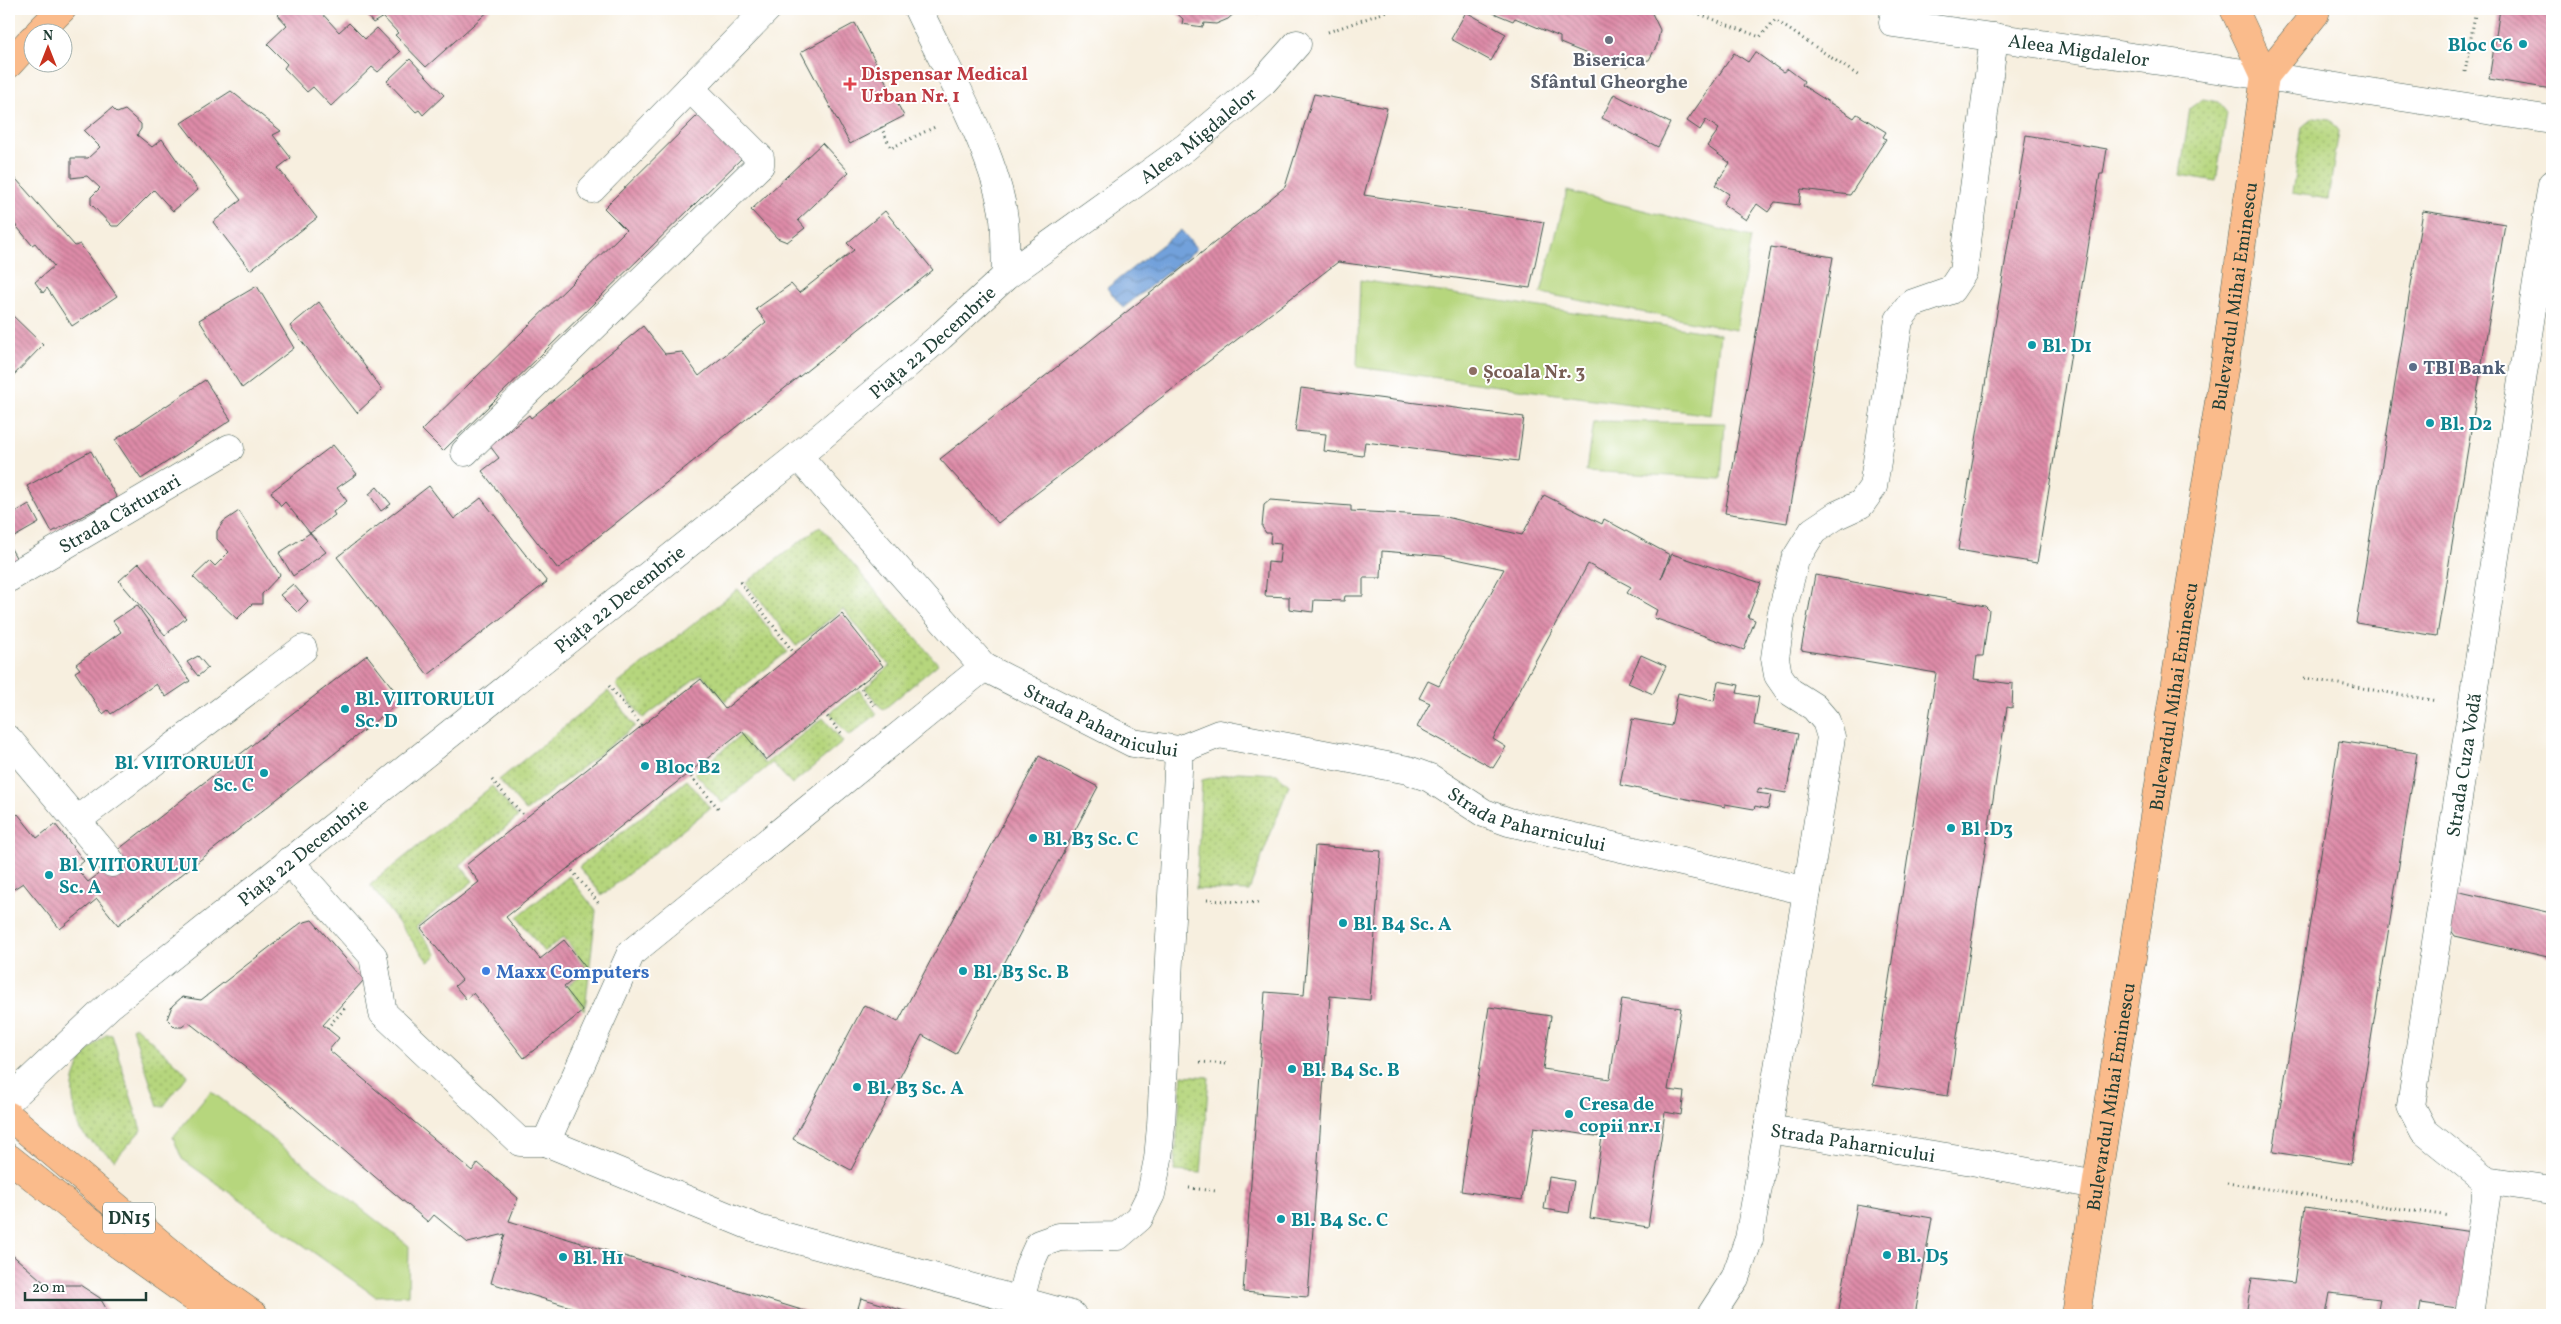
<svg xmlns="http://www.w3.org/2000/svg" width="2561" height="1324" viewBox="0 0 2561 1324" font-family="Vollkorn,serif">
<defs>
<pattern id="grass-dots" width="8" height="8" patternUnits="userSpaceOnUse" patternTransform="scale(1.25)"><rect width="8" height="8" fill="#b6d67d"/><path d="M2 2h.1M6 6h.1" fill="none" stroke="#93af67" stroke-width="1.8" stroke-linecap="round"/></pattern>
<pattern id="water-waves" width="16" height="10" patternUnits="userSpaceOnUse" patternTransform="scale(1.25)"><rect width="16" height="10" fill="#72a1db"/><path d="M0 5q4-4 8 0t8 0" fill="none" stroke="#5d84b2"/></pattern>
<pattern id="building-back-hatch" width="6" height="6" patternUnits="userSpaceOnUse" patternTransform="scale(1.25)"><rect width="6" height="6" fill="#de8ba8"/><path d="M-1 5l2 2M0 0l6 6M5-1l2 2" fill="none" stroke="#b3738a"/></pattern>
</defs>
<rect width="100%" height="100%" fill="#fff"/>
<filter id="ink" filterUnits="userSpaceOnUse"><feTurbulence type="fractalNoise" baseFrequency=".02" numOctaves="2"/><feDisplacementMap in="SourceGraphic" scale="10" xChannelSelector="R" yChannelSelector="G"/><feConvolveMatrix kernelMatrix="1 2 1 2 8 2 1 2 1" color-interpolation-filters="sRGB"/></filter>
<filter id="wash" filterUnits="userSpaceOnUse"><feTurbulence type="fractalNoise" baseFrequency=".0096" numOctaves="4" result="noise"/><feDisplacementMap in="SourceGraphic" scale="20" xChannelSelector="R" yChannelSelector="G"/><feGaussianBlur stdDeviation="1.12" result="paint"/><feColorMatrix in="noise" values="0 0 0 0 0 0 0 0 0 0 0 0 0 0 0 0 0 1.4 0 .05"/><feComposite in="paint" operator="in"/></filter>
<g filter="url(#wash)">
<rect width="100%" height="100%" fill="#f7efdf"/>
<g fill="url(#grass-dots)" stroke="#6a8a58">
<polygon points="2203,99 2218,102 2227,113 2216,181 2180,175 2190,108"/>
<polygon points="2314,117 2330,119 2339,131 2328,199 2292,193 2302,127"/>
<polygon points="820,526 938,664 883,710 865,688 890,666 843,609 796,646 746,583"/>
<polygon points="738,589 787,652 725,701 701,674 643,718 616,685"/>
<polygon points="859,690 877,714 849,736 830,713"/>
<polygon points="608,691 635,726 526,811 499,780"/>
<polygon points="823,718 843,742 792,784 772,763 722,803 695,773 741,735 765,764"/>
<polygon points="1238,772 1277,774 1289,785 1249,891 1196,889 1202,780"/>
<polygon points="687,780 710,808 602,895 579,867"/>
<polygon points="492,786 518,817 460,865 473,881 416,927 437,955 428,962 370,885"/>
<polygon points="569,876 596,911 585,1010 566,987 588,969 564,937 544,952 517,917"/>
<polygon points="135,1026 188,1075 163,1107 158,1106 132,1028"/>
<path d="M107,1034L112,1035L141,1130L115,1160C106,1152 85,1139 80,1130C77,1125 76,1116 75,1111C67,1076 81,1055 107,1034Z"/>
<polygon points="1182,1075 1209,1077 1201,1173 1174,1171"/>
</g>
<g fill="#b6d67d" stroke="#6a8a58">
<polygon points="1567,191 1751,237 1736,330 1541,293"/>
<polygon points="1360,280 1720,334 1711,415 1357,367"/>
<polygon points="1593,421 1725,423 1721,479 1586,471"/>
<polygon points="211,1091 409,1246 408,1295 375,1296 182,1159 173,1137"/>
</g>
<polygon fill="url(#water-waves)" stroke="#486f88" points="1181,230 1197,249 1123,308 1107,288"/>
<g id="blocks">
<g fill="url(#building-back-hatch)">
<polygon points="284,9 318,9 339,32 349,23 365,39 377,28 400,52 378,72 372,67 331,106 313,87 307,92 284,68 287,64 267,44 287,25 278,15"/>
<polygon points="361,9 491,9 426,67 395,35 398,33 383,17 373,23"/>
<polygon points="1172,9 1259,9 1259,14 1238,10 1228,19 1216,24 1204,23 1203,27 1182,24 1183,19"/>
<polygon points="1484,9 1650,9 1660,30 1657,45 1649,60 1632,62 1627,67 1617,62 1612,64 1560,43 1560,37 1515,18 1513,21"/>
<polygon points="2500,9 2552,9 2552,89 2489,79"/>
<polygon points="1466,12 1506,34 1491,61 1451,39"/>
<polygon points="855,23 904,116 850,144 801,52"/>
<polygon points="1755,52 1783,72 1788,69 1804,81 1802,85 1854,118 1857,114 1886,132 1883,137 1886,139 1850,195 1801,189 1799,205 1775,202 1768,212 1757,204 1746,220 1723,204 1729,194 1715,185 1730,163 1707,146 1719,129 1706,120 1700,130 1687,121 1734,53 1748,62"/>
<polygon points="410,59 444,95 423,115 419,110 416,112 387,81"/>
<polygon points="231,91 281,131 273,135 291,158 278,168 317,218 250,270 213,222 241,200 181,123"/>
<polygon points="1314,94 1387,108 1364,195 1544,222 1530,288 1338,262 998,523 940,459 1285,187"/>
<polygon points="1614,94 1670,123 1658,147 1602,118"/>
<polygon points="112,108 117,113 125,110 141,124 141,129 137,135 152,147 162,139 198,190 173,211 154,190 118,226 112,226 91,204 91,197 100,188 87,176 71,178 71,158 88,158 100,147 84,131"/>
<polygon points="703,110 746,154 443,451 422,430 626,230 604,208"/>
<polygon points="2026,135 2107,149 2103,174 2100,174 2037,563 1958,550"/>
<polygon points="822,143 849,172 798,220 805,228 787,242 777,238 751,210"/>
<polygon points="9,171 75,246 80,244 117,296 72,326 47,288 43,293 35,282 54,266 35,243 32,245 13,222 9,225"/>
<polygon points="885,211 933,270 558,569 482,471 499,458 490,446 529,415 531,418 643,326 665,354 682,352 699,376 766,322 756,309 791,284 799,293 854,250 847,243"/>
<polygon points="2423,211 2505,224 2437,636 2356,623"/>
<polygon points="1771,247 1833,257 1787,523 1725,513"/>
<polygon points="257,286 294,348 242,388 199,320"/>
<polygon points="319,302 382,390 357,413 290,326"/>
<polygon points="9,312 43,345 9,380"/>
<polygon points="205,380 231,420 141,479 115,440"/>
<polygon points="1301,388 1524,417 1518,461 1365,442 1363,456 1324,451 1326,434 1295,431"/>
<polygon points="333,445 357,474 337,488 347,501 333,512 335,515 310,533 326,552 293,576 279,553 310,533 285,502 281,506 271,492"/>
<polygon points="91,451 117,498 52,532 27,486"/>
<polygon points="429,486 454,519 481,498 547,582 428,675 337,557"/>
<polygon points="377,487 391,504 381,511 369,494"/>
<polygon points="1544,495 1602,524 1604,519 1670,555 1661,579 1672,554 1761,583 1748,617 1755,620 1744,650 1654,618 1657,610 1627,593 1631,587 1588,564 1493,739 1506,747 1493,768 1417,727 1430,703 1419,698 1428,681 1439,686 1504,569 1442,556 1382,551 1381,578 1363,578 1363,596 1345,596 1344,601 1314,600 1313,612 1289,609 1289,597 1265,596 1268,562 1279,563 1281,544 1270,543 1271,533 1266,533 1262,527 1264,505 1270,500 1351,506 1351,511 1442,516 1522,535"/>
<polygon points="29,504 39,523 9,540 9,516"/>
<polygon points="239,511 280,575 262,594 262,604 252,604 237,619 193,577 210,561 215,566 229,552 217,539 217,531 223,522"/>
<polygon points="9,545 18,561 9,566"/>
<polygon points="139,563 186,618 165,635 119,581"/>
<polygon points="1815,575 1985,606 1989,610 1983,656 1977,656 1974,679 2013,684 2012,708 2007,707 1948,1096 1873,1085 1936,673 1801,650"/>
<polygon points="293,584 308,601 297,612 280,595"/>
<polygon points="137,605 190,681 166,697 156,684 111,714 108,710 103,714 75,672 80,669 76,664 121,632 113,621"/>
<polygon points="842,614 883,666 766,760 742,731 506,917 540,959 564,940 587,969 564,987 583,1011 524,1058 473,993 466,999 455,986 462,980 421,928 479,882 466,865 701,679 725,709"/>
<polygon points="367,655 402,700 118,925 97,899 60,929 23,883 9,892 9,811 14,817 18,814 37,838 55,824 84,861 76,868 88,882 123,855 119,849"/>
<polygon points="1641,655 1666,666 1653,694 1628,683"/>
<polygon points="198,656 208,668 198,676 187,662"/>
<polygon points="1718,681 1739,685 1737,693 1759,697 1754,725 1798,734 1786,793 1759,788 1757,793 1771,795 1768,809 1755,806 1754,809 1725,804 1725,807 1620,785 1632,719 1671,726 1678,693 1714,701"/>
<polygon points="2339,741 2417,753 2351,1164 2273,1152"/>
<polygon points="1039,756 1098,787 956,1054 922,1035 851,1170 793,1139 864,1005 898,1022"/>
<polygon points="1315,846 1381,851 1370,1000 1330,996 1308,1297 1243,1292 1265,992 1304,995"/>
<polygon points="2456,891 2552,913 2552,958 2455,936 2448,926"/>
<polygon points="312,920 364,980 323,1025 339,1038 329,1050 472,1171 478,1163 518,1198 509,1221 818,1315 597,1315 491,1283 505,1234 468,1243 434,1215 428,1222 246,1067 188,1022 182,1027 175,1027 167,1019 172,1006 182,997 201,1000 301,923"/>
<polygon points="1622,999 1681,1008 1668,1090 1684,1092 1681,1115 1665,1112 1648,1227 1590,1218 1602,1137 1534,1127 1522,1200 1461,1191 1489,1007 1551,1016 1543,1069 1610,1079"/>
<polygon points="1549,1177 1574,1181 1569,1213 1544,1209"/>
<polygon points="1857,1205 1932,1218 1915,1315 1838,1315"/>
<polygon points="2305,1207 2478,1233 2464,1309 2421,1303 2419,1315 2377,1315 2380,1299 2330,1293 2326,1315 2246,1315 2252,1278 2294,1283"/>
<polygon points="9,1252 47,1285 80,1285 100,1298 110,1315 9,1315"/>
<polygon points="861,1298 918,1315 856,1315"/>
</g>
</g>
</g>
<g filter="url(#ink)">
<use href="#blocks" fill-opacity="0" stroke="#3f584e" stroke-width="1"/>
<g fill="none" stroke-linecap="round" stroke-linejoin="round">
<g stroke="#3f584e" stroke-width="29">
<g id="minor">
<path d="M918,9C946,69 996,154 1004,219C1006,238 1005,258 1006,276"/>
<path id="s1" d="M1895,9L1893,23L2265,76L2552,120"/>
<polyline points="592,189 767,9"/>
<polyline points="465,452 760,165 760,158 690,88"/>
<path id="s2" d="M798,456L984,667L1133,743L1179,750L1219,734L1408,770L1430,778L1484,813L1509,822L1807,891L1768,1129L1972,1161L2096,1185"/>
<path id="s3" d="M9,578L230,448"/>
<polyline points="9,740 112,863"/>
<polyline points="77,820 303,649"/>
<polyline points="289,861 373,956 383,1013 520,1142 546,1142 631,953 984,667"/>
<polyline points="1807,891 1831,737 1826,721 1814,707 1789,691 1778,675 1775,658 1781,616 1795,560 1813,531 1837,515 1861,504 1873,487 1899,320 1911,304 1951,290 1963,272 1994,37"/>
<path id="s4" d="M9,1100L109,1006L798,456L941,336L1006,276L1186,147L1263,82L1297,44"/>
<polyline points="546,1142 758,1229 1072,1315"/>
<polyline points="2485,1180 2552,1190"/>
<polyline points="1020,1301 1029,1266 1039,1244 1059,1237 1118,1236 1139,1218 1151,1194 1158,1159 1161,1126 1179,750"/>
<polyline points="1711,1315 1735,1278 1749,1239 1768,1129"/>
<path id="s5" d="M2469,1315L2486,1198L2485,1180L2424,1131L2411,1106L2552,184"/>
</g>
</g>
<g stroke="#3f584e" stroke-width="29">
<g id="major">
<polyline points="2234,9 2265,76"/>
<polyline points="39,32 62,9"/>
<polyline points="9,64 32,39"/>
<polyline points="2265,76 2315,14 2316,9"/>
<polyline points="9,1116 201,1278 254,1315"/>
<polyline points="9,1158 112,1240 218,1315"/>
<path id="s6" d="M2076,1315L2226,357L2265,76"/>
</g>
</g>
<g stroke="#3f584e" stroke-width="3" stroke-dasharray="1 4" stroke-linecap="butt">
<polyline points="1686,9 1760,37 1775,20 1859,76"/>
<polyline points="1328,32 1394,9"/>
<polyline points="2465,72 2476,9"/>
<polyline points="881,127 891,148 937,126"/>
<polyline points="740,582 794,653"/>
<polyline points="2304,678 2437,701"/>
<polyline points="858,685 877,708"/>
<polyline points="609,686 642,726"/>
<polyline points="824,713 843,735"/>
<polyline points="688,773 719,809"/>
<polyline points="492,780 525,817"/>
<polyline points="569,867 600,905"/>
<polyline points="1207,900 1259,903"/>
<polyline points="327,1028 347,1006"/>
<polyline points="1200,1062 1227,1064"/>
<polyline points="2227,1183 2449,1216"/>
<polyline points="1189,1188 1216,1191"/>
</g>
<use href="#minor" stroke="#fff" stroke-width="28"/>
<use href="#major" stroke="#fabb8b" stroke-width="28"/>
</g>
</g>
<circle fill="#6b7280" stroke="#fff" stroke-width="2" cx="1609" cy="40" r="5"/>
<g fill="#0f9aa8" stroke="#fff" stroke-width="2">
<circle cx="2523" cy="44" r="5"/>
<circle cx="2032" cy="345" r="5"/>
<circle cx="2430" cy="423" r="5"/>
<circle cx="345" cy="709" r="5"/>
<circle cx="645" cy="766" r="5"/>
<circle cx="264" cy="773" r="5"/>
<circle cx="1951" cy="828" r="5"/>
<circle cx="1033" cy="838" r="5"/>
<circle cx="49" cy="875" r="5"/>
<circle cx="1343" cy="923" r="5"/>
<circle cx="963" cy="971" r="5"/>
<circle cx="1292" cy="1069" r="5"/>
<circle cx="857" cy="1087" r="5"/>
<circle cx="1569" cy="1114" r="5"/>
<circle cx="1281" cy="1219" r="5"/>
<circle cx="1887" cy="1255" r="5"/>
<circle cx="563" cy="1257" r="5"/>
</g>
<path fill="#e0444e" stroke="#fff" stroke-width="2" d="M847.5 76.5h5v5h5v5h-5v5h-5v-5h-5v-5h5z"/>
<circle fill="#5c6f8a" stroke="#fff" stroke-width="2" cx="2413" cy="367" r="5"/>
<circle fill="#8d6e63" stroke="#fff" stroke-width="2" cx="1473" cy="371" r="5"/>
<circle fill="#3f7fe0" stroke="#fff" stroke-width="2" cx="486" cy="971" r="5"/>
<g text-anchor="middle" stroke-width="4" stroke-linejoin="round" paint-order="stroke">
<rect fill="#fff" stroke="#627771" stroke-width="1" x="103" y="1202.5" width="52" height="31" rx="4"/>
<g font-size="18" font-weight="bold" fill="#1f3d34">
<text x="129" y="1224">DN15</text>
</g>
<g font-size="19" font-weight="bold" fill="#0d838f" stroke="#fff" text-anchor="start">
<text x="2513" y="51" text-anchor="end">Bloc C6</text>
<text x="2042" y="352">Bl. D1</text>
<text x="2440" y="430">Bl. D2</text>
<text x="355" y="705">Bl. VIITORULUI<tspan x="355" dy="22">Sc. D</tspan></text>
<text x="254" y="769" text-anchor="end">Bl. VIITORULUI<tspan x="254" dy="22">Sc. C</tspan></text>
<text x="655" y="773">Bloc B2</text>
<text x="1961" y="835">Bl .D3</text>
<text x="1043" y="845">Bl. B3 Sc. C</text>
<text x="59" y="871">Bl. VIITORULUI<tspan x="59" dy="22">Sc. A</tspan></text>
<text x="1353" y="930">Bl. B4 Sc. A</text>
<text x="973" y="978">Bl. B3 Sc. B</text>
<text x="1302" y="1076">Bl. B4 Sc. B</text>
<text x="867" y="1094">Bl. B3 Sc. A</text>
<text x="1579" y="1110">Cresa de<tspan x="1579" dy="22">copii nr.1</tspan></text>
<text x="1291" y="1226">Bl. B4 Sc. C</text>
<text x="1897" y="1262">Bl. D5</text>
<text x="573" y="1264">Bl. H1</text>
</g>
<g font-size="19" fill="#1f3d34" stroke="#fff">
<text dy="7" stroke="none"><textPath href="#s1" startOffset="202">Aleea Migdalelor</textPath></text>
<text dy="7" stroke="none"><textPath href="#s4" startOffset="1532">Aleea Migdalelor</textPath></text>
<text dy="7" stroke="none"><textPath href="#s6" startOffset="1031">Bulevardul Mihai Eminescu</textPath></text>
<text dy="7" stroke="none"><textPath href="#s4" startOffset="1195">Piața 22 Decembrie</textPath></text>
<text dy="7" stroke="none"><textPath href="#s3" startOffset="128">Strada Cărturari</textPath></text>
<text dy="7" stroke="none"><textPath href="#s4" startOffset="790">Piața 22 Decembrie</textPath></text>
<text dy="7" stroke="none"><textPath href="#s6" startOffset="626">Bulevardul Mihai Eminescu</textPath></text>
<text dy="7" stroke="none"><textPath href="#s2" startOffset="411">Strada Paharnicului</textPath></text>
<text dy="7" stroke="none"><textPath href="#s5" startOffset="588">Strada Cuza Vodă</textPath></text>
<text dy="7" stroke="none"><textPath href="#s2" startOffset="861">Strada Paharnicului</textPath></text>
<text dy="7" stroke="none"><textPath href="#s4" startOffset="385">Piața 22 Decembrie</textPath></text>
<text dy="7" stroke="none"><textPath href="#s6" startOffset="221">Bulevardul Mihai Eminescu</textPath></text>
<text dy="7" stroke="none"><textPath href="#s2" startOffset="1478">Strada Paharnicului</textPath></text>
</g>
<g font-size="19" font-weight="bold" fill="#5b616d" stroke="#fff">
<text x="1609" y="66">Biserica<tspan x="1609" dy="22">Sfântul Gheorghe</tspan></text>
</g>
<g font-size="19" font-weight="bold" fill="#be3a42" stroke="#fff" text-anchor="start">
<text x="861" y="80">Dispensar Medical<tspan x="861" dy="22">Urban Nr. 1</tspan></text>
</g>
<g font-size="19" font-weight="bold" fill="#4e5e75" stroke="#fff" text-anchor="start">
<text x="2423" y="374">TBI Bank</text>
</g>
<g font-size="19" font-weight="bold" fill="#785e54" stroke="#fff" text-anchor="start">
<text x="1483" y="378">Școala Nr. 3</text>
</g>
<g font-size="19" font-weight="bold" fill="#366cbe" stroke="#fff" text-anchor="start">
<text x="496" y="978">Maxx Computers</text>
</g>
</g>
<rect width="2561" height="1324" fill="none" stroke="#fff" stroke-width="30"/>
<g transform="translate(48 48)"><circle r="24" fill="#ffffff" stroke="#a5b1ae"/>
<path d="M0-4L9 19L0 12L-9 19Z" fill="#c8321e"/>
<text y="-8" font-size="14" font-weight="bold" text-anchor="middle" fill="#1f3d34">N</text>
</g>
<path d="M25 1292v8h121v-8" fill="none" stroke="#1f3d34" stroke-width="2.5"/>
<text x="32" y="1292" font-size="15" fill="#1f3d34" stroke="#ffffff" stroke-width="4" paint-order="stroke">20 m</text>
</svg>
